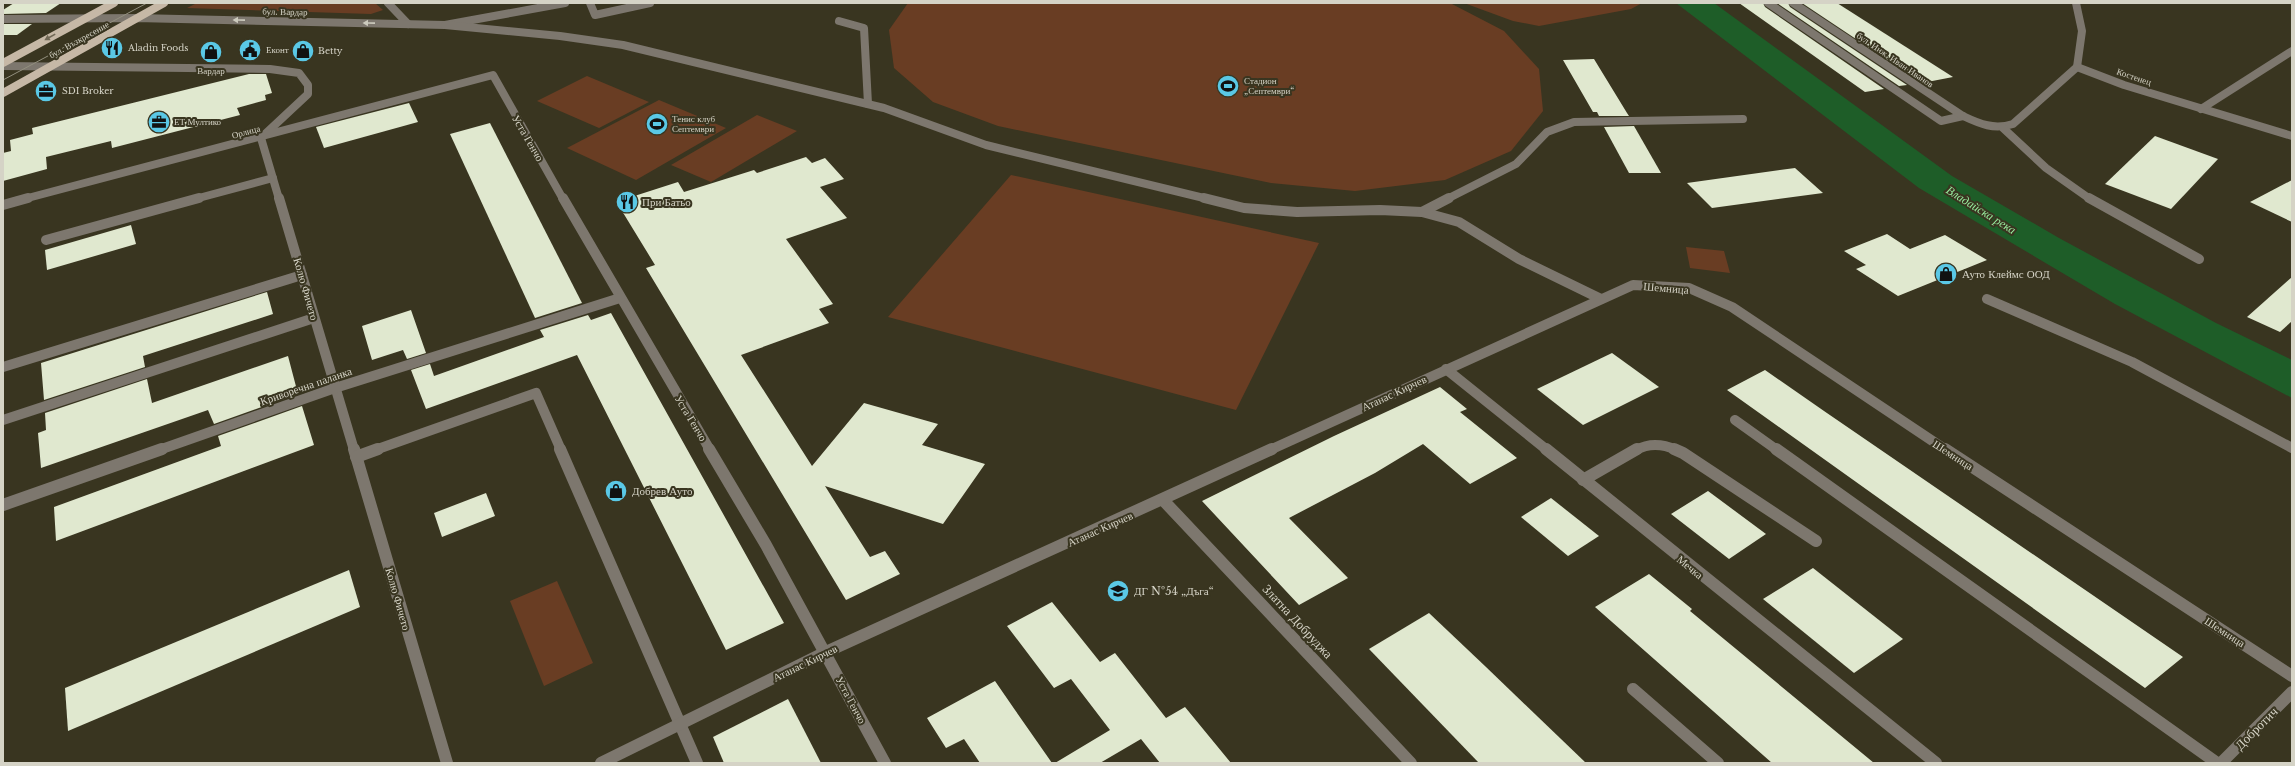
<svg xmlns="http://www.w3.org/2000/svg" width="2295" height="766" viewBox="0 0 2295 766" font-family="'Libre Baskerville',serif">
<rect width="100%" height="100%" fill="#393520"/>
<g fill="#693d23">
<polygon points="197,3 375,3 383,10 371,14 187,8"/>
<polygon points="908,3 1450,3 1504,31 1539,69 1543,111 1511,151 1445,180 1355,191 1271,183 998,126 933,102 894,68 889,30"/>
<polygon points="1464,3 1642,3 1631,9 1539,26 1513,21"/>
<polygon points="587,76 649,102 599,128 537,101"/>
<polygon points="659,100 726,128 636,180 567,148"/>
<polygon points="757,115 797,131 711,182 671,165"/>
<polygon points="1011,175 1319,243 1236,410 888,317"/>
<polygon points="1686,247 1724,251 1730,273 1690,268"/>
<polygon points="557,581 593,663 544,686 510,601"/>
</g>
<polygon fill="#1e5d28" points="1676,3 1714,3 1952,176 2059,238 2216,323 2292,360 2292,398 2115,304 1919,188"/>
<g fill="#e0e8cf">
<polygon points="14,3 61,3 46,13 3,14 3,10"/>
<polygon points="1739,3 1763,3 1765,7 1884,89 1865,92"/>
<polygon points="1777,3 1788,3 1790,7 1907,85 1899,86"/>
<polygon points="1802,3 1837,3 1953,77 1922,83"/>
<polygon points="3,24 32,24 17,35 3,35"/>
<polygon points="1594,59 1627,113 1629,116 1599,116 1597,112 1593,112 1563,60"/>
<polygon points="249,74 266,74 272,93 265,95 266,100 237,108 240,115 112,148 111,141 46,157 47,169 3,181 3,153 11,151 10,140 33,134 32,128"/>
<polygon points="409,103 418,122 324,148 316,127"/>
<polygon points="490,123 582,303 535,318 450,134"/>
<polygon points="1634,126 1661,173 1629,173 1604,127"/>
<polygon points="2155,136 2218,159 2171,209 2105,184"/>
<polygon points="806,157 812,163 825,158 844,179 820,187 847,218 786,239 833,304 819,309 829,323 741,355 812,466 864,403 938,424 922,445 985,464 943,524 825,486 870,557 885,551 900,574 846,600 646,268 655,265 622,211 627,209 622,200 678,182 684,192 754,170 757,173"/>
<polygon points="1795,168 1823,193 1712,208 1687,183"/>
<polygon points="2292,180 2292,222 2250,202"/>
<polygon points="131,225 136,244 47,270 45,250"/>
<polygon points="1887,234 1910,249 1945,235 1987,260 1898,296 1856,269 1866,265 1844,251"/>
<polygon points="2292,277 2292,321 2280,332 2247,317"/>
<polygon points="267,292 273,314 143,356 145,367 44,400 41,363"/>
<polygon points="411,310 426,353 407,359 403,350 372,360 362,326"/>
<polygon points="611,313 784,623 726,650 577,355 426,409 411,370 430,364 434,376 544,337 540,330 588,315 591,320"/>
<polygon points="1612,353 1659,387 1583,425 1537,389"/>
<polygon points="288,356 298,394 214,424 208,410 41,468 38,433 46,430 45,413 147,379 152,403"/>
<polygon points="1765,370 1824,411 2183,657 2145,688 1727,390"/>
<polygon points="1440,387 1467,409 1460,412 1517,458 1470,484 1423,444 1375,473 1289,518 1348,578 1299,605 1202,501 1334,436"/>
<polygon points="302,406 314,445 56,541 54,507 221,446 218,436"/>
<polygon points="1708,491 1766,534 1729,559 1671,514"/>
<polygon points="486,493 495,516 442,537 434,513"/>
<polygon points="1551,498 1599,536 1568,556 1521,517"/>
<polygon points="1813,568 1903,639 1854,673 1763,599"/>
<polygon points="349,570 360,607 68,731 65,688"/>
<polygon points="1649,574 1692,609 1690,611 1874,763 1772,763 1595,607"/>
<polygon points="1052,602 1100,662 1115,653 1166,718 1185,707 1231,763 1160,763 1141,739 1100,763 1055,763 1110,730 1071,679 1054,688 1007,626"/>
<polygon points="1429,613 1486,667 1586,763 1479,763 1369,649"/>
<polygon points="995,681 1015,710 1052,763 980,763 964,739 946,748 927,718"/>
<polygon points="788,699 821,763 724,763 713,737"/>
</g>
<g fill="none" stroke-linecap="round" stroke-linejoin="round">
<g stroke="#7d776e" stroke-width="8">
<polyline points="388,3 408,24"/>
<polyline points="590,3 595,15 650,3"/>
<polyline points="1768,3 1941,121 1963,116"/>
<path d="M1793,3L1963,116C1980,124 1994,130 2013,124L2077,67"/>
<polyline points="2076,3 2082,31 2077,67"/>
<polyline points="3,19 136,18 445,25 565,3"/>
<polyline points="839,21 864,28 868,104"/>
<polyline points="445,25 560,36 623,45 884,108 986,145 1208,199"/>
<polyline points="3,66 270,69 299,73 308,85 308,94 263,136"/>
<polyline points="2077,67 2124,85 2292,136"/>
<polyline points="2201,109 2292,51"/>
<polyline points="2003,128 2046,168 2090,199"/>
<polyline points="261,138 279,199"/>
<polyline points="24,199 493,75 563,199"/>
<polyline points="195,199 273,178"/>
<polyline points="1447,199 1516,164 1547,132 1574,122 1743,119"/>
</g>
<g stroke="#7d776e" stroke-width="10">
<polyline points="279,198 354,450"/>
<polyline points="563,198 710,450"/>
<polyline points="1204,198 1244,208 1297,212 1380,210 1422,212 1459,222 1519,259 1601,299"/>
<polyline points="2089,198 2199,259"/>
<polyline points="3,205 28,198"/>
<polyline points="1422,212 1449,198"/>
<polyline points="46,240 199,198"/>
<polyline points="1987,299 2132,362 2292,448"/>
<polyline points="3,367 302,275"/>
<polyline points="1446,369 1547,450"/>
<polyline points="3,420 314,318"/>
<polyline points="1735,420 1777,450"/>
<polyline points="159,450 335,388 620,298"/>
<polyline points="375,450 536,393 561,450"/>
<polyline points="1270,450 1633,285 1689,288 1732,307 1946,450"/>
<path d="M1636,450C1649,443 1663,444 1676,450"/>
</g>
<g stroke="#7d776e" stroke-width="12">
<polyline points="354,449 447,763"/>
<polyline points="560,449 697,763"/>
<polyline points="709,449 766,545 885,763"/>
<polyline points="1546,449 1936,763"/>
<polyline points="1674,449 1683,453 1816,541"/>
<polyline points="1776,449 2217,763"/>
<polyline points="1945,449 2292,676"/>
<polyline points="356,457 378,449"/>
<polyline points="1583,480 1637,449"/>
<polyline points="1163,500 1411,763"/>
<polyline points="3,505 162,449"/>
<polyline points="1633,689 1718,763"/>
<polyline points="601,763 826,652 1272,449"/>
<polyline points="2221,763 2292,692"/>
</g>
<g stroke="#c6b8a6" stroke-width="8">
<polyline points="3,63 114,3"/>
<polyline points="3,93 164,3"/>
</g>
<polyline stroke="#928f7e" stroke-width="1" points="3,80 147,3"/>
</g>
<defs><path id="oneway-solid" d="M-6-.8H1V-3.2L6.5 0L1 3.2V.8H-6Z"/></defs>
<g fill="#cccabd">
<use href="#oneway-solid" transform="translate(239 20) rotate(-179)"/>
<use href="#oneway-solid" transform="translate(369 23) rotate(-179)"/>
</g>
<use fill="#716956" href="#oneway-solid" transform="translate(50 37) rotate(151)"/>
<defs>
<g id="restaurant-disc" transform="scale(1.15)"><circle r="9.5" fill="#5ac8e6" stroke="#393520"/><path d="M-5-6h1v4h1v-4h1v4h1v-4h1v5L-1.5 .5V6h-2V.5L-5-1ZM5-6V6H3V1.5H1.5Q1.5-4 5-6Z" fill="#111"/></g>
<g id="civic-disc" transform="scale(1.15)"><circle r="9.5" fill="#5ac8e6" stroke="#393520"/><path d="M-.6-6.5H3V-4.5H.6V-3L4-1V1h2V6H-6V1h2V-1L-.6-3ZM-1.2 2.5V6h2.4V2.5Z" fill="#111"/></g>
<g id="shop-disc" transform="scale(1.15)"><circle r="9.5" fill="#5ac8e6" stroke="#393520"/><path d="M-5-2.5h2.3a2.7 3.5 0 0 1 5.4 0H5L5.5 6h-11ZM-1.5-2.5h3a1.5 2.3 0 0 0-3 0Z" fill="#111"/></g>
<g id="stadium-disc" transform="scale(1.15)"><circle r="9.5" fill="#5ac8e6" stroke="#393520"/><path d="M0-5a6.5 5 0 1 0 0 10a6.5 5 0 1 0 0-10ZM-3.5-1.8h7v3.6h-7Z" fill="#111"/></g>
<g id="office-disc" transform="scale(1.15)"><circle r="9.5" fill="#5ac8e6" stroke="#393520"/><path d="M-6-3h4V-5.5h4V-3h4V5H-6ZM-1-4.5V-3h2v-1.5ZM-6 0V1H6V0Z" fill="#111"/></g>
<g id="school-disc" transform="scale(1.15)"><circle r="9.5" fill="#5ac8e6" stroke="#393520"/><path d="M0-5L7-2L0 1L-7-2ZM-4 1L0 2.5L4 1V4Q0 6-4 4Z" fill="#111"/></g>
</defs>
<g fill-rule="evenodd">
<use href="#restaurant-disc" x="112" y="48"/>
<use href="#civic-disc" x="250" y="50"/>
<use href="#shop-disc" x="303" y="51"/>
<use href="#shop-disc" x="211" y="52"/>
<use href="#stadium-disc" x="1228" y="86"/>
<use href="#office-disc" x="46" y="91"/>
<use href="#office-disc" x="159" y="122"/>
<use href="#stadium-disc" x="657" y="124"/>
<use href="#restaurant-disc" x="627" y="202"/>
<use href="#shop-disc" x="1946" y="274"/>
<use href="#shop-disc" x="616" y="491"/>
<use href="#school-disc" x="1118" y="591"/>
</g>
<g text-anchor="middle" stroke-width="4" stroke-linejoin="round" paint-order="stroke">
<g font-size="9" fill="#d5d3c6" stroke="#393520">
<text transform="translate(285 12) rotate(1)" y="3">бул. Вардар</text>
<text transform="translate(79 40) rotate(-29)" y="3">бул. Възкресение</text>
<text transform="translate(1895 60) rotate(34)" y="3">бул. Инж. Иван Иванов</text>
<text transform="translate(2134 77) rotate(19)" y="3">Костенец</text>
<text transform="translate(246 132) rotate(-15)" y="3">Орлица</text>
</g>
<g font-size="9" fill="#d5d3c6" stroke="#393520" text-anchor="start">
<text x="128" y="51">Aladin Foods</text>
<text x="266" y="53">Еконт</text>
<text x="318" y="54">Betty</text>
<text x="211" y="74" text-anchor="middle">Вардар</text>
<text x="1244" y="84">Стадион<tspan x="1244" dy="10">„Септември“</tspan></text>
<text x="62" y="94">SDI Broker</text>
<text x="672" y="122">Тенис клуб<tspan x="672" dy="10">Септември</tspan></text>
<text x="174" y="125">ЕТ Мултико</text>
</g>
<g font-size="11" fill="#d5d3c6" stroke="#393520">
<text transform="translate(528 138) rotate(60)" y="4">Уста Генчо</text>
<text transform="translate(1666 288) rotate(5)" y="4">Шемница</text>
<text transform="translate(306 289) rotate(74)" y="4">Колю Фичето</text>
<text transform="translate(306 386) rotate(-19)" y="4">Криворечна паланка</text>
<text transform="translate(1394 393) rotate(-25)" y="4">Атанас Кирчев</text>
<text transform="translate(691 418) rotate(59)" y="4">Уста Генчо</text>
<text transform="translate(1953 455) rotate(33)" y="4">Шемница</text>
<text transform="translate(1100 529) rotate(-24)" y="4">Атанас Кирчев</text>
<text transform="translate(1690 567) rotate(39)" y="4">Мечка</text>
<text transform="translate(398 599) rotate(74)" y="4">Колю Фичето</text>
<text transform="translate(2225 632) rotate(33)" y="4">Шемница</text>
<text transform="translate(805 663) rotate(-26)" y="4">Атанас Кирчев</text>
<text transform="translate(851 700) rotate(62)" y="4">Уста Генчо</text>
</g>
<g font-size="11" fill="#d5d3c6" stroke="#393520" text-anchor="start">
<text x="642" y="206">При Батьо</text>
<text x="1962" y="278">Ауто Клеймс ООД</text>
<text x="632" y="495">Добрев Ауто</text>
<text x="1134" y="595">ДГ №54 „Дъга“</text>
</g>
<g font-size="12" font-style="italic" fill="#98ed9f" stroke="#393520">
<text transform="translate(1981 210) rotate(32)" y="4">Владайска река</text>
</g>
<g font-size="13" fill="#d5d3c6" stroke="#393520">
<text transform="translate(1298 621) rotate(47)" y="5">Златна Добруджа</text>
<text transform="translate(2256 728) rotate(-45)" y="5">Добротич</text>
</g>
</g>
<rect width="2295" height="766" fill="none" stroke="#d5d3c6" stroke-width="8"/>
</svg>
